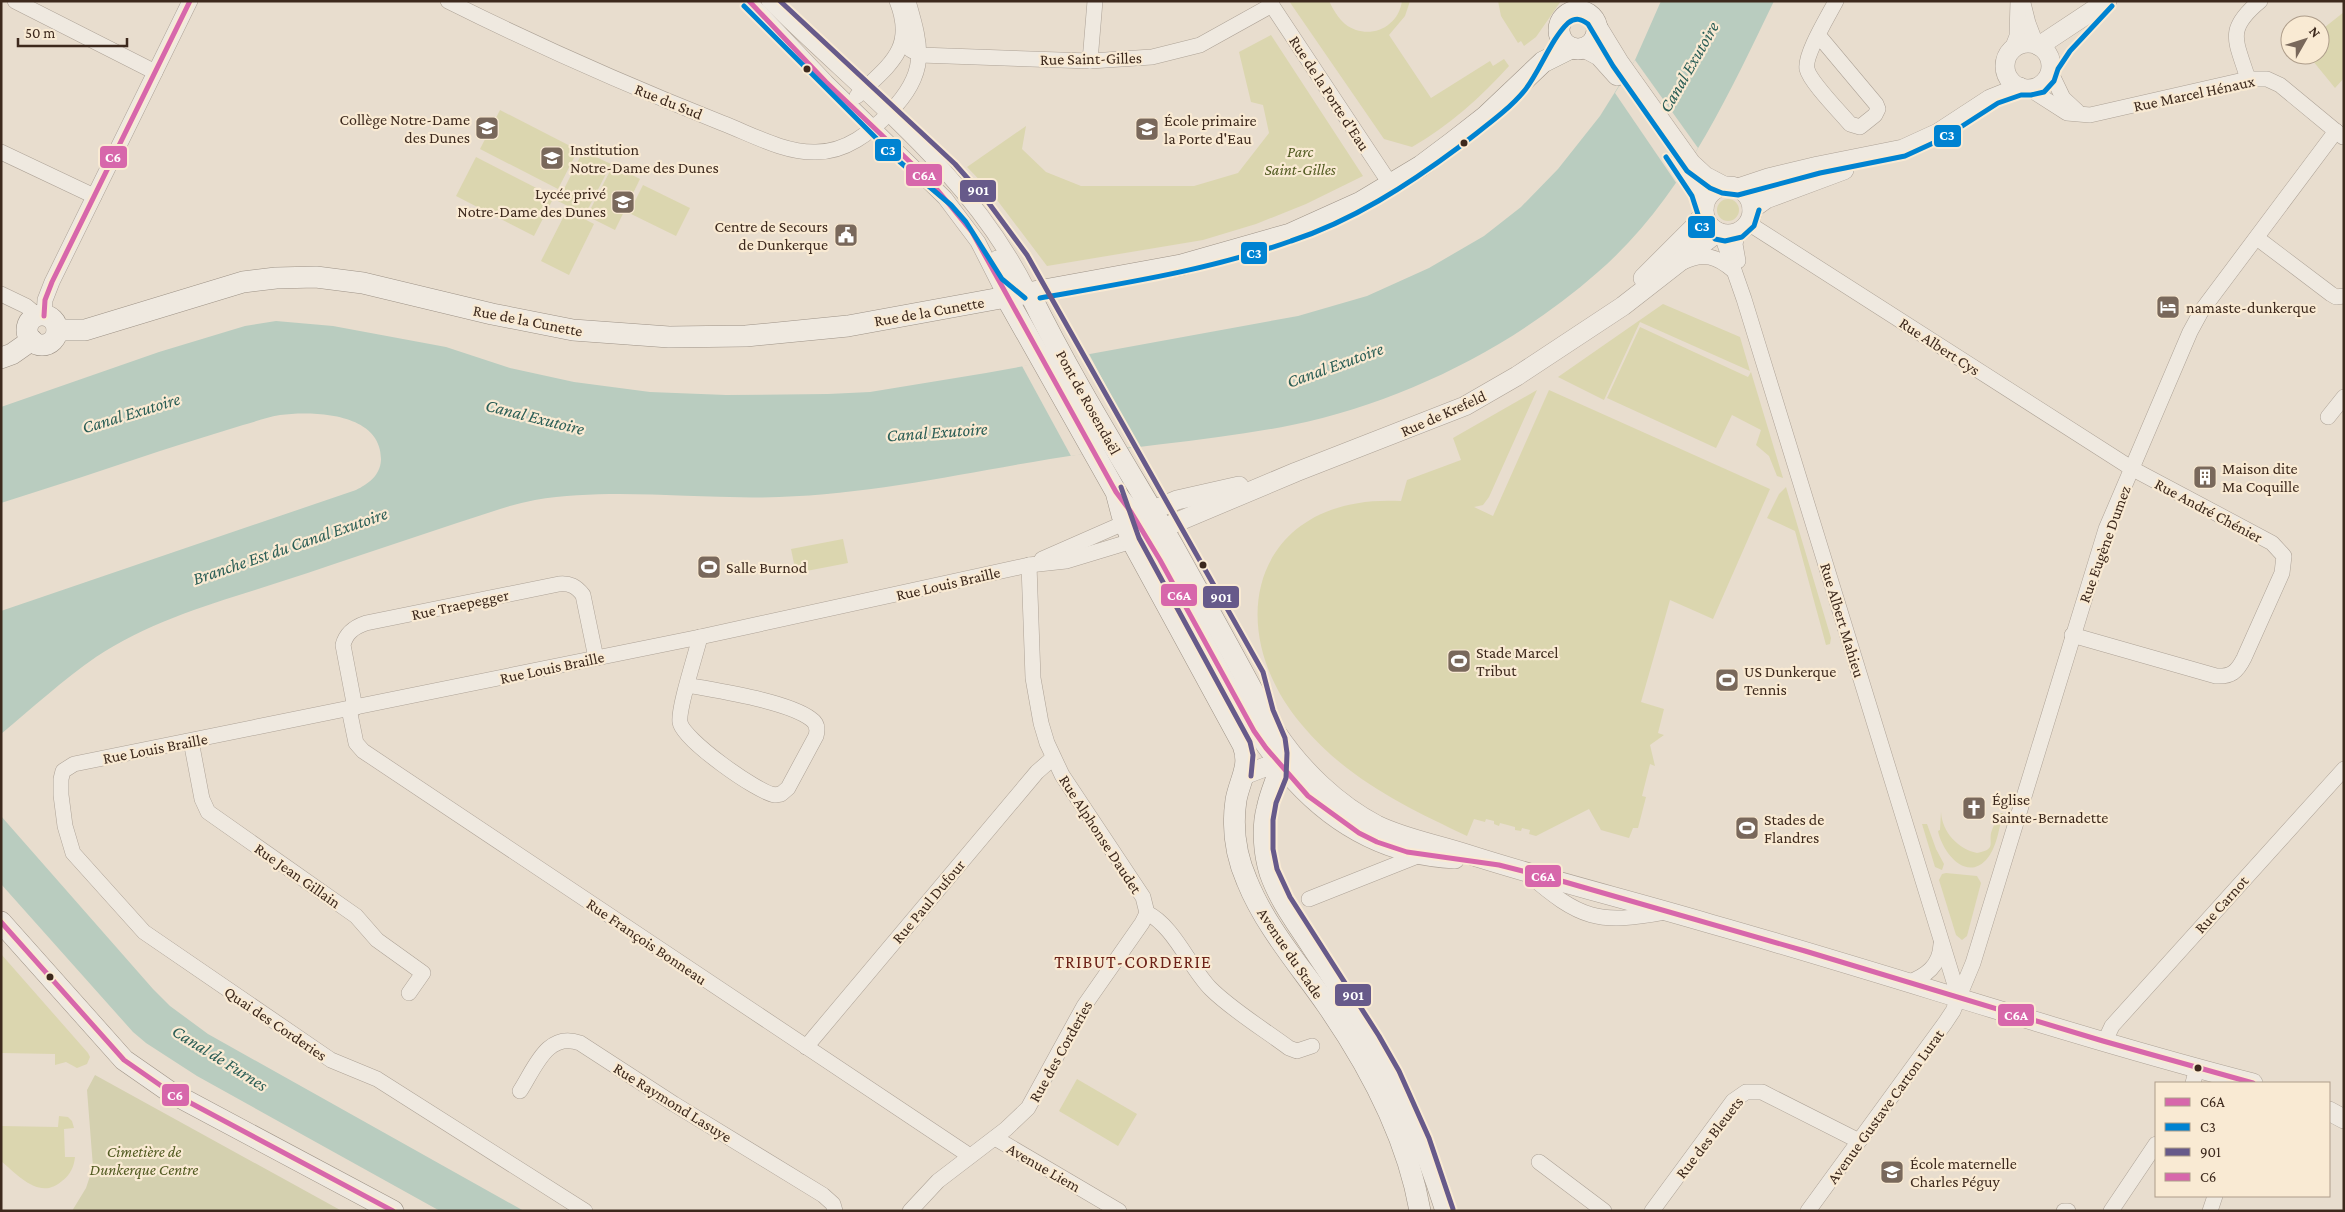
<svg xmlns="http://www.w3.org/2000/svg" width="2345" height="1212" viewBox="0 0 2345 1212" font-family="'Crimson Pro',serif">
<rect width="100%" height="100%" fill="#e8ddce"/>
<g fill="#dbd6af">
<path d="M1289,1H1329C1333,9 1338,18 1345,24C1367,41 1398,29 1402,1H1410L1405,16L1389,35L1431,98L1490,61L1493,66L1504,59L1509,66C1481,97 1449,126 1412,147L1384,139Z"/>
<polygon points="1498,1 1561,1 1536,37 1524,46 1521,41 1518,43 1501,16"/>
<polygon points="2344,12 2344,78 2335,88 2313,61 2322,57 2320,31"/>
<polygon points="1271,35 1363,176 1306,204 1256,224 1203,240 1047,266 991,192 967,167 1026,126 1022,149 1046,172 1081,186 1194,186 1238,173 1269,133 1263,105 1251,102 1239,52"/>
<polygon points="500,110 578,150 558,189 480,149"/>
<polygon points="583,151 611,164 585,215 558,201"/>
<polygon points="476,157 554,197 534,236 456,196"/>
<polygon points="613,165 640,179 615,230 587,216"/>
<polygon points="643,185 690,208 676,236 629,213"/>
<circle cx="1728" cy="210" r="11"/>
<polygon points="567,210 594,224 569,275 541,261"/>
<polygon points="1663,304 1740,337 1750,371 1640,322 1604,400 1558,377"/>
<polygon points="1640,327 1748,377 1751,372 1783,478 1777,476 1769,456 1756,445 1761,430 1732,415 1716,448 1607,398"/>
<path d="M1537,390L1489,497L1483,505L1474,507L1493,516L1549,390L1770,489L1713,619L1670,600L1641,702L1664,709L1658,733L1664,735L1650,745L1655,766L1650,764L1642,796L1646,797L1638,828H1633L1629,838L1601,830L1589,809L1536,836L1529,834L1530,830L1522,828L1521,831L1515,830V827L1500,823L1499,826L1494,824V821L1486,819L1485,822L1474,819L1467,836C1406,807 1347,779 1302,725C1217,624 1256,493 1401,501L1407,480L1461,460L1453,438Z"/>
<polygon points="1786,487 1831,638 1830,644 1826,645 1795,531 1767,518 1779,494"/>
<polygon points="843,539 848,563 796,573 791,549"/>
<path d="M1941,812C1942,832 1958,849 1977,853C1996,849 1989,845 1991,833C1993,826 1997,819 2000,813H2003C1999,828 1997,848 1986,860C1965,882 1942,851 1938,831L1940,830Z"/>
<polygon points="1922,824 1927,824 1936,849 1944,864 1942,870 1935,867"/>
<polygon points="1946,873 1977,876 1981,883 1967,936 1962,940 1956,935 1939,880 1942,874"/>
<polygon points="1,954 88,1053 90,1057 87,1064 77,1068 66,1062 55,1065 55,1054 1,1053"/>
<polygon points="1077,1079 1137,1114 1118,1146 1059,1111"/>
<path d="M59,1116L68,1117L72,1121L74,1128L64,1129L65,1157H75C74,1167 70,1175 62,1181C40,1201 18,1175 1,1161V1126L58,1127Z"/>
</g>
<polygon fill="#d4d0af" points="95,1075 342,1211 72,1211 86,1188 93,1167 87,1090"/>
<g fill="#b9ccbf">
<path d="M1661,1H1774C1727,98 1681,200 1598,272C1513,347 1403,402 1292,425C1212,441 1130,446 1050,459C960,474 871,494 779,497C697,500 616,487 535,500C508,505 483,515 457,523C425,534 393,544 361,555C325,567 290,579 255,590C200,607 144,625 96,657C63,680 32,708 1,734V611L356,490C368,484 380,476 381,460C382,412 312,411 280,415C267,417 255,422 243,425C215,434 187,442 160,451C107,469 54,486 1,503V407L159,352L245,326L276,321L333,326L446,347L510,368L574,382L650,392L726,395L828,394L870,392L986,373L1298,316L1367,296L1429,268L1484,236L1521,207L1558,169L1600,116L1635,60Z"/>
<polygon points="1,816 153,989 170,1006 208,1034 524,1211 440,1211 197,1076 146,1043 133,1032 1,884"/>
</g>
<g fill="#e8ddce">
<polygon points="1635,60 1698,148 1677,184 1615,93"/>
<polygon points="1089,354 1138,446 1071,456 1022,366"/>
</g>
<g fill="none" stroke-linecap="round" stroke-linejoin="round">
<g stroke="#ada296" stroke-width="16">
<g id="minor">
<polyline points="15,1 155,72"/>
<path d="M448,1C538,46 629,86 722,123C751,134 784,153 816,152C846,152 870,133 890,112C928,73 922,49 908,1"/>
<polyline points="749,1 826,82 945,198 978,242 1006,297"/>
<path d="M769,1C863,95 968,170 1029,292"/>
<polyline points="1269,1 1391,185"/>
<polyline points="2023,3 2028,23 2036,44"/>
<path d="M1819,36L1876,104L1878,109L1875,115L1860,127L1850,124C1841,113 1810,82 1807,69C1804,55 1829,15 1836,1"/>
<polyline points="903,40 911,50 920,55 1090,61 1152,57 1200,45 1272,5"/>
<polyline points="2012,49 2017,36 2018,1"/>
<polyline points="1090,61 1095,1"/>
<polyline points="2050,71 2063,98 2077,111"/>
<path d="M2248,79C2236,40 2225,30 2260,1"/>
<polyline points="2028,88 2067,113 2090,115 2248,79 2267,79 2280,85 2343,137"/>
<path d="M857,96C889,65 916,49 897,1"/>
<polyline points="1,152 94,196"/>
<path d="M1748,223L2131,468L2272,543L2284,556L2282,573L2244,658C2237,672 2231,677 2216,676L2072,635"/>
<polyline points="1738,232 1735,244 1738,261"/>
<polyline points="1721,233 1744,299 1959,998"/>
<polyline points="2257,238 2331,294 2336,297 2344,296"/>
<polyline points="997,258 1009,278 1028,292"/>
<path d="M1683,262C1704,252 1717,256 1734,271"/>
<polyline points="1,294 26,306 38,316"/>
<polyline points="44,316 45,300 52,282 190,1"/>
<polyline points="2328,417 2344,397"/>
<polyline points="1042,559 1124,523"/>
<path d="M687,685C718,691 787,701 811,719C817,723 818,729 816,736L788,788L781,794L775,795C758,793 682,739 680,722C678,708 696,654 700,637"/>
<path d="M355,708L343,645C346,633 354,627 366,623L559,584C570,583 576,586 583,595L596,658"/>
<polyline points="349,709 356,743 363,751 970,1156"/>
<polyline points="191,741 202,799 208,812 356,916 377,940 423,973 409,993"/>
<path d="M1528,874C1580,919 1598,925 1666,912"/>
<polyline points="1309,899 1420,855"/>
<path d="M1147,913C1174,926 1190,968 1211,989C1232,1010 1265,1030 1289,1048L1297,1051L1312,1046"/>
<path d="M1907,983C1926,976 1940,966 1941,944"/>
<polyline points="2104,1043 2112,1026 2344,769"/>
<polyline points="806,1047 1037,772 1053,758"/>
<polyline points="2193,1083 2197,1068"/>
<path d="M520,1091C535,1068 547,1031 580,1043L674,1104L823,1195L833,1204L835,1211"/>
<polyline points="995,1138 1119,1211"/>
<polyline points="1539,1162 1604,1211"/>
<polyline points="585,1211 377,1079 331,1060 144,932 73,853 65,826 61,795 61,779 63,771 74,764 700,637 1029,565 1066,561 1132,541"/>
<polyline points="910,1211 938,1181 1006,1129 1028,1108 1084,1006 1142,923 1147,913 1143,897 1062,775 1047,743 1041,723 1033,678 1029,565"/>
<polyline points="1652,1211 1733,1101 1746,1092 1762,1092 1859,1141"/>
<polyline points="1808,1211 1945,1023 1953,1011 1973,963 2106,529 2190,332 2202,310 2336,131"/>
<polyline points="2064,1211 2068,1211"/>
<polyline points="2111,1211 2156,1144"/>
<polyline points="2210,1211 2215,1196"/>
</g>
</g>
<g stroke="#ada296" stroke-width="20">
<g id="tertiary">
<polyline points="1597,26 1619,62 1691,163 1705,176 1724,186"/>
<circle cx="2028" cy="66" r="23"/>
<polyline points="2039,46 2107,1"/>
<polyline points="1584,48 1599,56 1617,76"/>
<polyline points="1679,163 1696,189 1704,208"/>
<circle cx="1728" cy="210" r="24"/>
<polyline points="1738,188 1768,178 1818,166 1903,149 1938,133 1990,99 2020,87"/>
<polyline points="1752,209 1766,199 1844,170"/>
<polyline points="1643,278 1695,226 1704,213"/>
<path d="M1120,497C1140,521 1155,551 1170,578C1237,699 1294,851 1455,859"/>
<polyline points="1139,516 1177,500 1239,486"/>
<polyline points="1132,541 1296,472 1465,406 1517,376 1623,306 1718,232"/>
<path d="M1277,733C1302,770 1337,804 1377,825C1406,839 1437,844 1467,854C1548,880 1630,900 1711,924C1892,975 2071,1036 2253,1083"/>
<polyline points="1244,775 1265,767 1289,767"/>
<polyline points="2329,1111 2344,1119"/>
</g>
</g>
<g stroke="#9d9286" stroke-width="22">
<g id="secondary">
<circle cx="1578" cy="30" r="19"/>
<path d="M1029,292C1072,380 1124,462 1173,546C1207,607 1241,668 1273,729C1290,767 1274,775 1267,809C1262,828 1264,854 1270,873C1279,899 1296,922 1311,945C1332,977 1354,1008 1373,1041C1405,1094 1427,1151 1446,1211"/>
<path d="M1006,297L1116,492L1122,515L1132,541L1243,745C1251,766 1240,779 1236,800C1232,827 1236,856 1247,881C1265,926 1300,966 1327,1005C1370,1067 1407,1136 1420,1211"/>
<circle cx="42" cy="330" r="15"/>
<polyline points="57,330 85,330 243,282 276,278 316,277 363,283 492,314 573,330 669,337 746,336 848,326 1181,265 1290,234 1361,202 1421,166 1453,142 1485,117 1543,62 1571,48"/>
<polyline points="1,358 12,354 32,340"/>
<polyline points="1,922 124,1060 170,1092 393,1211"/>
</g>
</g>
<use href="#minor" stroke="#efe9e0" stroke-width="15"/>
<use href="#tertiary" stroke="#efe9e0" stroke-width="19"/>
<use href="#secondary" stroke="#efe9e0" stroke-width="21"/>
<g stroke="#f9ead3" stroke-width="9">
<polyline id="bus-1" points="749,1 826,82 930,181 972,232 1116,492 1131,512 1160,560 1254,731 1266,748 1308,796 1359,833 1377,842 1407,852 1499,865 1558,880 1805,951 2103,1041 2253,1083"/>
</g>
<g stroke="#f9ead3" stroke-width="9">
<g id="bus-2">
<polyline points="744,6 900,162 951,205 966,222 1002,279 1025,298"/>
<polyline points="1666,157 1692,196 1702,227 1715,239 1725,241 1742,237 1754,226 1759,210"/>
<path d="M1040,298C1125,283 1210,270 1291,241C1352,221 1408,185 1459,147C1481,129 1507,112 1525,90C1540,71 1551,39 1568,23C1576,17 1581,19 1588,24L1613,66L1687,171L1710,188L1722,193L1738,195L1820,173L1905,156L1942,139L1998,103L2021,95H2031L2044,92L2054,81L2058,69L2070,51L2112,6"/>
</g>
</g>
<g stroke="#f9ead3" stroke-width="9">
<g id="bus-3">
<polyline points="780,1 955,164 985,198 1027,255 1263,672 1273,710 1285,738 1287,753 1286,778 1276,803 1273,820 1273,849 1277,869 1290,897 1379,1036 1399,1071 1429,1138 1453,1209"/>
<polyline points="1121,487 1139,538 1250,742 1253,755 1251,776"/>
</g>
</g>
<g stroke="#f9ead3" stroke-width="9">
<g id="bus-4">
<polyline points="44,316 45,300 52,282 190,1"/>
<polyline points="1,922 124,1060 170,1092 393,1211"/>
</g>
</g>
<use href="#bus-1" stroke="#d767ab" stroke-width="5"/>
<use href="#bus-2" stroke="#0083d1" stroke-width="5"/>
<use href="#bus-3" stroke="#675a8a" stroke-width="5"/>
<use href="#bus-4" stroke="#d767ab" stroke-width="5"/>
</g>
<defs>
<g id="school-square" transform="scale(1.25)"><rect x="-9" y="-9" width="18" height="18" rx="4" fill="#79685b" stroke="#f9ead3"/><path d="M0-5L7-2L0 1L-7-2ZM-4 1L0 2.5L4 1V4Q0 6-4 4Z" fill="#fff"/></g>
<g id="civic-square" transform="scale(1.25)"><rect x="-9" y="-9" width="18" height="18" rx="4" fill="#79685b" stroke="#f9ead3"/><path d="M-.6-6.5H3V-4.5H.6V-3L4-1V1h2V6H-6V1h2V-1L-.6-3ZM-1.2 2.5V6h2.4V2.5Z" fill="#fff"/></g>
<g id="hotel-square" transform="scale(1.25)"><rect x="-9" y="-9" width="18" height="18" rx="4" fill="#79685b" stroke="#f9ead3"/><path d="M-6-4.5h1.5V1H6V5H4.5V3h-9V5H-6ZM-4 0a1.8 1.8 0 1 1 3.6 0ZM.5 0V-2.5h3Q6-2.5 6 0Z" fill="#fff"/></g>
<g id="building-square" transform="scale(1.25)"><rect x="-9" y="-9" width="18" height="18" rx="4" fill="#79685b" stroke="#f9ead3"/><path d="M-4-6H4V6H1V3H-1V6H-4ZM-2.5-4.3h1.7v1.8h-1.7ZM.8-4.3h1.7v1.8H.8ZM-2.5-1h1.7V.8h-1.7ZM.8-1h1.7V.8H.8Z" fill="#fff"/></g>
<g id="stadium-square" transform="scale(1.25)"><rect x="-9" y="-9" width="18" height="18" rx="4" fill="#79685b" stroke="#f9ead3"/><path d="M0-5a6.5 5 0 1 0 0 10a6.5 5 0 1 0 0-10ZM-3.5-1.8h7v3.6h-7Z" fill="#fff"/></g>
<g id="church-square" transform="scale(1.25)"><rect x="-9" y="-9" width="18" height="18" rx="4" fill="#79685b" stroke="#f9ead3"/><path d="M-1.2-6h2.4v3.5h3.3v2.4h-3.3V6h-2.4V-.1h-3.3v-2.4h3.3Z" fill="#fff"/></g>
</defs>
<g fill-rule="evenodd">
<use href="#school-square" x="487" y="128"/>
<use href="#school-square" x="1147" y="129"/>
<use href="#school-square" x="552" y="158"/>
<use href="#school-square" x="623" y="202"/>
<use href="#civic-square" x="846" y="235"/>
<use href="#hotel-square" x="2168" y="307"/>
<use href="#building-square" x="2205" y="477"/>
<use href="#stadium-square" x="709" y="567"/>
<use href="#stadium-square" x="1459" y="661"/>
<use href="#stadium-square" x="1727" y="680"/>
<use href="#church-square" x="1974" y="808"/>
<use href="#stadium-square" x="1747" y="828"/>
<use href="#school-square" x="1892" y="1172"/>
</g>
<g fill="#3d291d" stroke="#f9ead3" stroke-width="2">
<circle cx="807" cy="69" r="4.5"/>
<circle cx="1464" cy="143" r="4.5"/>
<circle cx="1203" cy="565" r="4.5"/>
<circle cx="50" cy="977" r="4.5"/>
<circle cx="2198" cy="1068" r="4.5"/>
</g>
<g text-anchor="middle" stroke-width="4.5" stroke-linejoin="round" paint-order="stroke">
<g font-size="16" fill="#3d291d" stroke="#f9ead3">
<text transform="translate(1091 58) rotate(-1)" y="6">Rue Saint-Gilles</text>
<text transform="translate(1330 93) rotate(57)" y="6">Rue de la Porte d'Eau</text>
<text transform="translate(2194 93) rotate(-12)" y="6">Rue Marcel Hénaux</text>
<text transform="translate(669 101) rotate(22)" y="6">Rue du Sud</text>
<text transform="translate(929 311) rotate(-10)" y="6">Rue de la Cunette</text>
<text transform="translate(528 320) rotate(11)" y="6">Rue de la Cunette</text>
<text transform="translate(1940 346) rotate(33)" y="6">Rue Albert Cys</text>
<text transform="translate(1089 402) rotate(61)" y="6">Pont de Rosendaël</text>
<text transform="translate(1443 413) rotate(-24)" y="6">Rue de Krefeld</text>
<text transform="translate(2209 510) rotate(28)" y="6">Rue André Chénier</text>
<text transform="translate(2104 544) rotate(-70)" y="6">Rue Eugène Dumez</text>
<text transform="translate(948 583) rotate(-13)" y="6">Rue Louis Braille</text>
<text transform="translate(460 604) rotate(-12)" y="6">Rue Traepegger</text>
<text transform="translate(1843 620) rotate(73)" y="6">Rue Albert Mahieu</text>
<text transform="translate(552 667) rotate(-12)" y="6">Rue Louis Braille</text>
<text transform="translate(155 748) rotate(-11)" y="6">Rue Louis Braille</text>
<text transform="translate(1101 834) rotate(57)" y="6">Rue Alphonse Daudet</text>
<text transform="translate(298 875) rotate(35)" y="6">Rue Jean Gillain</text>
<text transform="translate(928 901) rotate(-50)" y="6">Rue Paul Dufour</text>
<text transform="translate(2221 904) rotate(-48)" y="6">Rue Carnot</text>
<text transform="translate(647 941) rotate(34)" y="6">Rue François Bonneau</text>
<text transform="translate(1291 953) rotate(56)" y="6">Avenue du Stade</text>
<text transform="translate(276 1023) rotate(34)" y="6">Quai des Corderies</text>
<text transform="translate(1060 1051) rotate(-61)" y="6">Rue des Corderies</text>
<text transform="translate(673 1102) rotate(32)" y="6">Rue Raymond Lasuye</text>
<text transform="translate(1885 1106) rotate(-54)" y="6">Avenue Gustave Carton Lurat</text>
<text transform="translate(1709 1137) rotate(-52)" y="6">Rue des Bleuets</text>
<text transform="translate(1044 1167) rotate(30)" y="6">Avenue Liem</text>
</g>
<g font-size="16" fill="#3d291d" stroke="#f9ead3" text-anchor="start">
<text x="470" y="125" text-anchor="end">Collège Notre-Dame<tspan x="470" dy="18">des Dunes</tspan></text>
<text x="1164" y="126">École primaire<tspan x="1164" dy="18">la Porte d'Eau</tspan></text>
<text x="570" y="155">Institution<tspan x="570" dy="18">Notre-Dame des Dunes</tspan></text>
<text x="606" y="199" text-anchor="end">Lycée privé<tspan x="606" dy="18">Notre-Dame des Dunes</tspan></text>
<text x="828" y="232" text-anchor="end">Centre de Secours<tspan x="828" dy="18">de Dunkerque</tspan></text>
<text x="2186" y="313">namaste-dunkerque</text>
<text x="2222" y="474">Maison dite<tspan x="2222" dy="18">Ma Coquille</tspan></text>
<text x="726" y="573">Salle Burnod</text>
<text x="1476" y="658">Stade Marcel<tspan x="1476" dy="18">Tribut</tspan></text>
<text x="1744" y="677">US Dunkerque<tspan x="1744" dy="18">Tennis</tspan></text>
<text x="1992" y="805">Église<tspan x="1992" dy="18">Sainte-Bernadette</tspan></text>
<text x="1764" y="825">Stades de<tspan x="1764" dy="18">Flandres</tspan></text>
<text x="1910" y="1169">École maternelle<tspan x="1910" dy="18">Charles Péguy</tspan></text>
</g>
<g font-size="16" font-style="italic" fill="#525b22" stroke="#f9ead3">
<text x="1300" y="157">Parc<tspan x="1300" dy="18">Saint-Gilles</tspan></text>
<text x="144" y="1157">Cimetière de<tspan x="144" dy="18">Dunkerque Centre</tspan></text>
</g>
<g font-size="18" font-style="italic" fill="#2b5e56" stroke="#f9ead3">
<text transform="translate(1689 67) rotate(-60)" y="6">Canal Exutoire</text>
<text transform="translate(1335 365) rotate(-20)" y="6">Canal Exutoire</text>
<text transform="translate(131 413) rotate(-17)" y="6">Canal Exutoire</text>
<text transform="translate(535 417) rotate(14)" y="6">Canal Exutoire</text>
<text transform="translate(937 432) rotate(-4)" y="6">Canal Exutoire</text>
<text transform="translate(290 546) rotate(-19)" y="6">Branche Est du Canal Exutoire</text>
<text transform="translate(220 1058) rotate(32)" y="6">Canal de Furnes</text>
</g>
<g font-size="18" letter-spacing="1" fill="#6d2218" stroke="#f9ead3">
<text x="1133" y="968">TRIBUT-CORDERIE</text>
</g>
</g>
<g stroke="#f9ead3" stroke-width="2">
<rect x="1933" y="124" width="29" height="24" rx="5" fill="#0083d1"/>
<rect x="874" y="138" width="28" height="24" rx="5" fill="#0083d1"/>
<rect x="99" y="145" width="29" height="24" rx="5" fill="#d767ab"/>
<rect x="905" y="163" width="38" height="24" rx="5" fill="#d767ab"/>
<rect x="959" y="179" width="38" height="24" rx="5" fill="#675a8a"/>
<rect x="1687" y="215" width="29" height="24" rx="5" fill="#0083d1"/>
<rect x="1240" y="241" width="28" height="24" rx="5" fill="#0083d1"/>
<rect x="1160" y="583" width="38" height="24" rx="5" fill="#d767ab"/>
<rect x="1202" y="585" width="38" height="24" rx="5" fill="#675a8a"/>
<rect x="1524" y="864" width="38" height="24" rx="5" fill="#d767ab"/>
<rect x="1334" y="983" width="38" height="24" rx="5" fill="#675a8a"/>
<rect x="1997" y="1003" width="38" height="24" rx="5" fill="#d767ab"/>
<rect x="161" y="1083" width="29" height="24" rx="5" fill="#d767ab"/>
</g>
<g font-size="14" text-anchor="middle" font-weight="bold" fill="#fff">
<text x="1947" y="140">C3</text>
<text x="888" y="155">C3</text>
<text x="113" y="162">C6</text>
<text x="924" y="180">C6A</text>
<text x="978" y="195">901</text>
<text x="1702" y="231">C3</text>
<text x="1254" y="258">C3</text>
<text x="1179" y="600">C6A</text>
<text x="1221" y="602">901</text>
<text x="1543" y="881">C6A</text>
<text x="1353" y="1000">901</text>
<text x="2016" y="1020">C6A</text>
<text x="175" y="1100">C6</text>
</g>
<rect width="2345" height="1212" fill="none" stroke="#3d291d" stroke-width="5"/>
<rect x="2155" y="1082" width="175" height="115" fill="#f9ead3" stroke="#ae9d8a"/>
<rect x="2165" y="1098" width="25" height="8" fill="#d767ab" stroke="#ae9d8a"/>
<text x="2200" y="1107" font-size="15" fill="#3d291d">C6A</text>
<rect x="2165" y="1123" width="25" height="8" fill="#0083d1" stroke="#ae9d8a"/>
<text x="2200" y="1132" font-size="15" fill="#3d291d">C3</text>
<rect x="2165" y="1148" width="25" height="8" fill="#675a8a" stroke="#ae9d8a"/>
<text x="2200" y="1157" font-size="15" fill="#3d291d">901</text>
<rect x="2165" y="1173" width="25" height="8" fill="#d767ab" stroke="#ae9d8a"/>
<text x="2200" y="1182" font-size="15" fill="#3d291d">C6</text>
<g transform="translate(2305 40) rotate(51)"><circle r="24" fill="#f9ead3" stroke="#ae9d8a"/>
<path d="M0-4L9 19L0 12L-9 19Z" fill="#79685b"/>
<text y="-8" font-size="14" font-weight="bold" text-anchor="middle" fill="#3d291d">N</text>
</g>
<path d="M18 38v8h109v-8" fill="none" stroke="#3d291d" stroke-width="2.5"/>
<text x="25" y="38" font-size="15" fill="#3d291d" stroke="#f9ead3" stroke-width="4" paint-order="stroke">50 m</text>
</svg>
